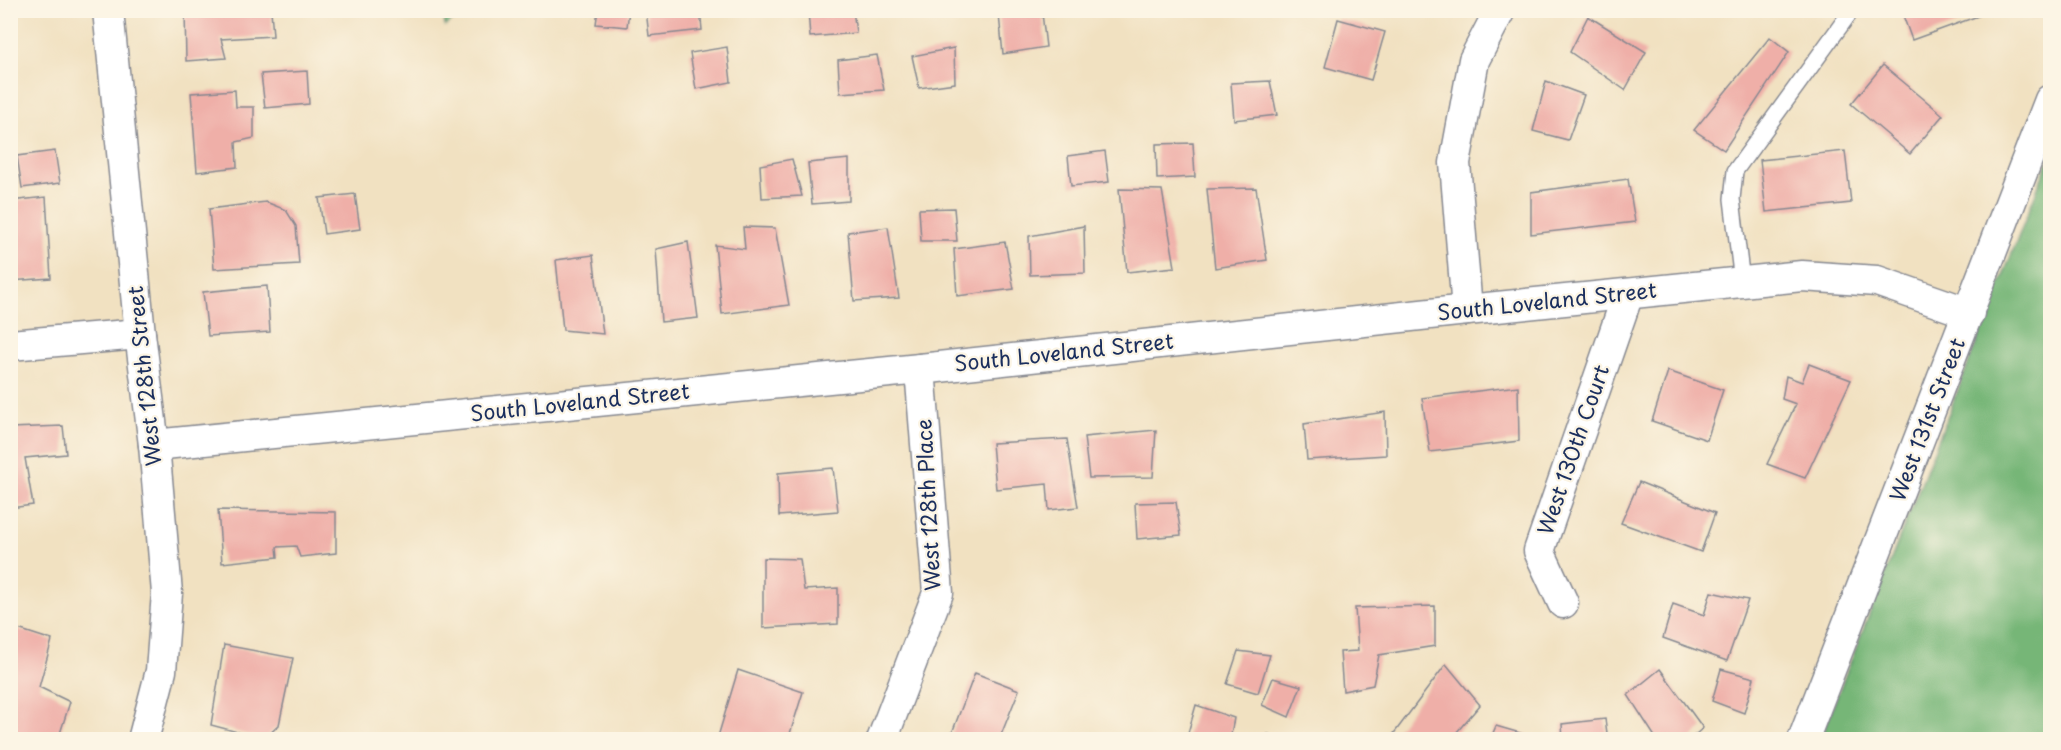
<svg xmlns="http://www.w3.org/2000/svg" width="2061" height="750" viewBox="0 0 2061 750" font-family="'Playpen Sans',sans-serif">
<rect width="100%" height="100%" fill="#fcf5e5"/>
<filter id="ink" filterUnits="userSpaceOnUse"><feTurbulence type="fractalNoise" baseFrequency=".0167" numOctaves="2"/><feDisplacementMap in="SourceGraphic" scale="12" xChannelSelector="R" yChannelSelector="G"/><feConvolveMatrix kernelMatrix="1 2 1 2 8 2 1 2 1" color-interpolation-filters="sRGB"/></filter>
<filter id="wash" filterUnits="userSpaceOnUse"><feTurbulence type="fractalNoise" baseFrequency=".008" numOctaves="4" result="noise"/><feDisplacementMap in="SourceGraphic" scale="24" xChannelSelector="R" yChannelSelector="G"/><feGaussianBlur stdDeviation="1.35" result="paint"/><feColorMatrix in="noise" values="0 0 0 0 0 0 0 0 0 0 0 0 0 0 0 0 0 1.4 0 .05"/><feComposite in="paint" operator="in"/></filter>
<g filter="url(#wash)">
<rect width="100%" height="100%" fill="#f1e1c1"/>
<polygon fill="#93d48b" stroke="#578274" stroke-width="1.5" points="444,10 465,10 465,11 445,26"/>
<polygon fill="#76b677" stroke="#48726a" stroke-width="1.5" points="2050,157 2050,739 1820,739"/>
<g id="blocks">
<g fill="#efafa8">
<polygon points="185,10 271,10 273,36 221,39 226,58 186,61"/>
<polygon points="598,10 629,10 627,27 596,24"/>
<polygon points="646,10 700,10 702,30 649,36"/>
<polygon points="736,10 759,10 759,12 736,14"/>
<polygon points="808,10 853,10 856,33 810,37"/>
<polygon points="876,10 896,10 896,12 876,14"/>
<polygon points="1901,10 1991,10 1992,11 1912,40"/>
<polygon points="1042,13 1046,47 1003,54 999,15"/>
<polygon points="1588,16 1646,52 1625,90 1570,52"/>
<polygon points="1338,19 1385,32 1371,80 1325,67"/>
<polygon points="1770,37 1789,52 1724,150 1694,130"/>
<polygon points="727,47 731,82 696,89 690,53"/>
<polygon points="954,48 955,83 919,88 912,56"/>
<polygon points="877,55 884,90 840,93 838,60"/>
<polygon points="1883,65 1943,115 1910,154 1851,104"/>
<polygon points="307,71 309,104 265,108 261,74"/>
<polygon points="1270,81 1277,115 1234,120 1231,83"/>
<polygon points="1546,81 1584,95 1568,140 1533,131"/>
<polygon points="235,90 236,107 254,107 254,138 236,142 237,167 197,172 191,93"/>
<polygon points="1193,143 1195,177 1157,179 1156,144"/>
<polygon points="55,151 60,183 22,188 17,156"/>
<polygon points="1105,151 1109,182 1071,186 1068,156"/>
<polygon points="1845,151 1851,203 1766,212 1760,160"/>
<polygon points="792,159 802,196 762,198 760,165"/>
<polygon points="849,159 849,201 812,204 808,163"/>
<polygon points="1628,179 1635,222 1531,234 1531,192"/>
<polygon points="1256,188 1267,260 1215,268 1207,189"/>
<polygon points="1119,189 1162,190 1175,267 1127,272"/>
<polygon points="355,194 360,229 324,234 319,198"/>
<polygon points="46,197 51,278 10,281 10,201"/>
<polygon points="266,202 286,210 296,226 299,264 214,269 209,209"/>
<polygon points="954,208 957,241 921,241 919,209"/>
<polygon points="1084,226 1085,273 1030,275 1029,236"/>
<polygon points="743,227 775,228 789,305 722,314 715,245 745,249"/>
<polygon points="888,227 899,298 854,301 848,232"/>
<polygon points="688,242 698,318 661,322 656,249"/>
<polygon points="1005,242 1014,289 957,296 954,249"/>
<polygon points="593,255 603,334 563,330 556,260"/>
<polygon points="267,286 270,332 208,336 203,292"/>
<polygon points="1809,364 1851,380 1805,478 1767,464 1796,404 1782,399 1786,376 1802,382"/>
<polygon points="1668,371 1723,390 1707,440 1652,421"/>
<polygon points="1518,386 1519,441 1430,452 1422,398"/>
<polygon points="1385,412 1386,455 1307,460 1304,424"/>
<polygon points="63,426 66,454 25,458 33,505 10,508 10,428"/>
<polygon points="1156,430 1153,477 1089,478 1084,437"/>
<polygon points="1067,439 1078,507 1049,510 1047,484 996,489 992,443"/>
<polygon points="833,468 838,511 779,516 778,473"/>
<polygon points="1639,482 1715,513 1701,552 1621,523"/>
<polygon points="1176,502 1181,535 1137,539 1135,503"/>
<polygon points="218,510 336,512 336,553 300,557 296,546 277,547 278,557 222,563"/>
<polygon points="763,558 800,559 804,590 838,588 838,624 763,628"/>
<polygon points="1711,592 1748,600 1727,661 1663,638 1673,604 1704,615"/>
<polygon points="1435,606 1435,646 1379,655 1373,685 1343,691 1340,652 1358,651 1355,608"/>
<polygon points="12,627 52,640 39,687 70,702 58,740 22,740 10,736"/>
<polygon points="224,645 293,658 279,725 264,739 211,725"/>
<polygon points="1238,651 1270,655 1258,693 1227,684"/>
<polygon points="1446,664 1480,705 1450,740 1389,740"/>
<polygon points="1660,669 1703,728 1689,740 1657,740 1628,695"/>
<polygon points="1721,669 1754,678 1744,713 1712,701"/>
<polygon points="738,670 803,692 788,740 717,740"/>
<polygon points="975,673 1019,690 999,740 950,738"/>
<polygon points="1273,678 1301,686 1289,717 1262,705"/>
<polygon points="1196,705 1234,718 1230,740 1186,740"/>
<polygon points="1605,719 1608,740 1563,740 1562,724"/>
<polygon points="1496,726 1541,739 1541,740 1490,740"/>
<polygon points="1268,734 1283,739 1283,740 1266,740"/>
</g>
</g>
</g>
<g filter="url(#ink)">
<use href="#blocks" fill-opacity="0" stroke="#868890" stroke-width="1.5"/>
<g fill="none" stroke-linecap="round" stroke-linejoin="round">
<g stroke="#868890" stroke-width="18">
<polyline id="lane" points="1742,282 1732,199 1735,171 1852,10"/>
</g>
<g stroke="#868890" stroke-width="33">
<g id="street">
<polyline points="108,10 140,334 154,445 167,593 161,671 143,740"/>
<polyline points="1467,310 1455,163 1474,60 1500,10"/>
<polyline points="10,345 140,334"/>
<polyline points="154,445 920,369 1467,310 1802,276 1877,281 1969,313"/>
<polyline points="1563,603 1539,551 1628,294"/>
<polyline points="882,740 938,593 920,369"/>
<polyline points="1803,740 2050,100"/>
</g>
</g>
<use href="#lane" stroke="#fff" stroke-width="15"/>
<use href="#street" stroke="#fff" stroke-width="30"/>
</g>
</g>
<g text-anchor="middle" stroke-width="4.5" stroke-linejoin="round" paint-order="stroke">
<g font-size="21" fill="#1b2f5e" stroke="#fcf5e5">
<text transform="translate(1547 302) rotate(-6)" y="7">South Loveland Street</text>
<text transform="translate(1064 353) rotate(-6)" y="7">South Loveland Street</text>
<text transform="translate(145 376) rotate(-96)" y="7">West 128th Street</text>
<text transform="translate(580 403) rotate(-6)" y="7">South Loveland Street</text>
<text transform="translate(1928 420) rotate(-69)" y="7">West 131st Street</text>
<text transform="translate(1574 450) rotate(-71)" y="7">West 130th Court</text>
<text transform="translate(929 505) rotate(-93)" y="7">West 128th Place</text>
</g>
</g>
<rect width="2061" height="750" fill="none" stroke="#fcf5e5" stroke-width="36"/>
</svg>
